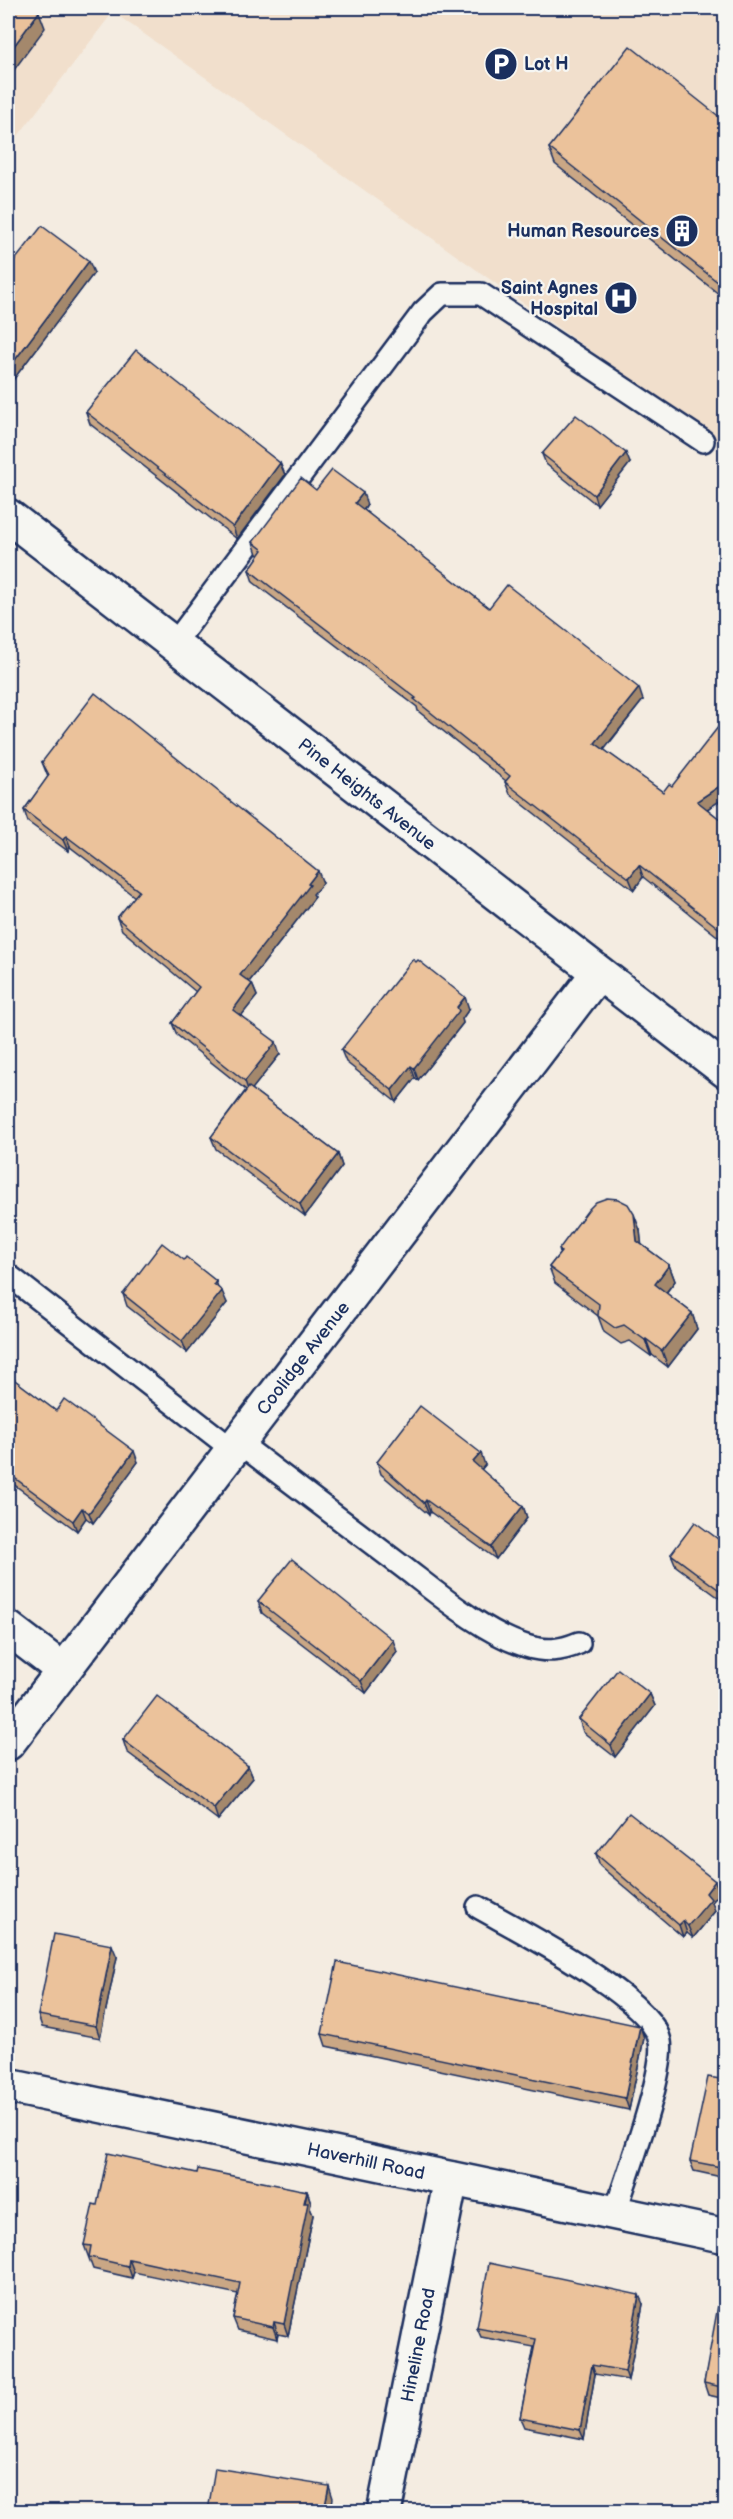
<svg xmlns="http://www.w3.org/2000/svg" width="733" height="2519" viewBox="0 0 733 2519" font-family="'Balsamiq Sans',sans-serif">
<rect width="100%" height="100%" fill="#f4ece1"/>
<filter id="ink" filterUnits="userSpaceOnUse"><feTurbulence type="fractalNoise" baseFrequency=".0167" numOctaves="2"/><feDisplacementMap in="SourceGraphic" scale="12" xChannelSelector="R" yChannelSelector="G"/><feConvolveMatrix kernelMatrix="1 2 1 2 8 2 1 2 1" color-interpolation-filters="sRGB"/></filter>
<g filter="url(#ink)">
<polygon fill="#f1dfcc" points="8,8 725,8 725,446 113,12 8,149"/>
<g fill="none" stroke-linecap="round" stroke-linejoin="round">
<g stroke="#1b2f5e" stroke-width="26">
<g id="service">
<polyline points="174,644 423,312 442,294 481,294 703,441"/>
<polyline points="8,1275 232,1449"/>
<path d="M238,1442C293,1484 348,1525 403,1567C437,1593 484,1633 526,1646C546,1652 560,1651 579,1643"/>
<path d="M478,1907C518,1930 651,1997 660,2041C666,2071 626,2178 615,2213"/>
</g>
</g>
<g stroke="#1b2f5e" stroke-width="38">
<g id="minor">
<polyline points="8,516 726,1071"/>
<polyline points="8,1628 63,1670"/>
<polyline points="8,1743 598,973"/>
<polyline points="8,2086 726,2236"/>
<polyline points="384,2512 451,2179"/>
</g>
</g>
<use href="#service" stroke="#f6f6f2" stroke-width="21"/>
<use href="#minor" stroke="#f6f6f2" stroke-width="33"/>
</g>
<g fill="#caa785" stroke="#1b2f5e" stroke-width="1.5">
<polygon points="726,122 725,299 555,164 549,148"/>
<polygon points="8,268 94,273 13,380 8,377"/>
<polygon points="86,412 280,463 285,475 237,539 90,424"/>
<polygon points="542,454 630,463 597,505 546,464"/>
<polygon points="316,490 367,505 364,510 489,608 643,700 604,750 663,792 707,809 726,824 726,943 643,877 634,890 586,854 510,794 505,782 506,781 418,711 417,707 253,582 249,570 259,556 257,554 253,542"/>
<polygon points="42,762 323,883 313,894 315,897 249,982 252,984 257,996 241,1016 280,1054 252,1089 338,1154 342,1166 305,1216 216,1149 211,1137 246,1090 177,1035 172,1023 196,992 122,930 117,918 135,897 70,847 68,851 28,822 24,810 48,777"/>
<polygon points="469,1009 462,1019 463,1023 418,1080 415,1078 396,1102 346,1062 341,1050"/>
<polygon points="640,1230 641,1244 669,1265 675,1281 666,1293 692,1313 697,1329 668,1367 652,1355 651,1356 630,1341 621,1344 604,1332 598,1316 555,1283 549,1267 560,1253 559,1249"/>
<polygon points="218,1288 227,1303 187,1353 127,1306 123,1294"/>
<polygon points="8,1375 56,1411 138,1462 93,1523 86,1518 77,1531 8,1480"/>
<polygon points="377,1462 485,1465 481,1470 523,1506 527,1518 496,1559 430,1512 429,1515 381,1474"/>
<polygon points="726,1545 726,1603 676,1566 671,1554"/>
<polygon points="258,1601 397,1652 366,1693 262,1613"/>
<polygon points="650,1694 655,1706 615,1757 583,1732 579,1719"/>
<polygon points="123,1740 248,1766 253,1778 218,1820 127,1752"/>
<polygon points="596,1854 720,1893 712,1902 715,1911 693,1938 687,1933 683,1937 600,1866"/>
<polygon points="117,1957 100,2038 42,2027 38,2015"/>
<polygon points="640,2026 644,2038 629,2110 326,2046 322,2034"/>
<polygon points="726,2080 726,2178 694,2171 690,2161"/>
<polygon points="197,2173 307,2191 311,2203 310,2208 313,2215 288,2336 278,2334 277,2339 238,2330 233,2318 238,2294 134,2272 132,2278 93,2269 84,2245 97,2205"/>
<polygon points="726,2279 726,2399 708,2395 704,2383"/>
<polygon points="643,2304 628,2380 595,2374 584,2439 524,2427 520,2418 534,2347 481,2337 477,2328"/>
</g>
<g fill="#a4886c" stroke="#1b2f5e" stroke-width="1.5">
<polygon points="39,12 45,28 8,78 8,54"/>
<polygon points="89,261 94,273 13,380 9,368"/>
<polygon points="726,275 726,299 725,299 719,283"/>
<polygon points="626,453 630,463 597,505 594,495"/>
<polygon points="280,463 285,475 237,539 233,527"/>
<polygon points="363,493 367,505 360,515 355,503"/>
<polygon points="639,688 643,700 599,755 595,743"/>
<polygon points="726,782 726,797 701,813 697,801"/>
<polygon points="66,836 70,847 68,851 63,840"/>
<polygon points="639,865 643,877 634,890 629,878"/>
<polygon points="318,871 323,883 313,894 315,897 245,987 240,975 308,884"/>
<polygon points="252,984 257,996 237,1021 233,1010"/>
<polygon points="465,997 469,1009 462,1019 463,1023 418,1080 414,1068"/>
<polygon points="276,1042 280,1054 249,1093 245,1081"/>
<polygon points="411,1066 415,1078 396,1102 392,1090"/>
<polygon points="338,1154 342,1166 305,1216 300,1204"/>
<polygon points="634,1214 640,1230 643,1257 637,1241"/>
<polygon points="669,1265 675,1281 660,1300 655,1284"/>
<polygon points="216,1281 220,1293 222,1291 227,1303 187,1353 182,1341"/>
<polygon points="692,1313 697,1329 668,1367 662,1351"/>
<polygon points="646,1339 652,1355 651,1356 645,1340"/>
<polygon points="134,1451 138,1462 93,1523 89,1513"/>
<polygon points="481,1453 485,1465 477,1474 473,1462"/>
<polygon points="426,1500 430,1512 429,1515 424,1503"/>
<polygon points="523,1506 527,1518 496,1559 491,1547"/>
<polygon points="82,1508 86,1518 77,1531 73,1521"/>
<polygon points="393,1640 397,1652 366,1693 361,1681"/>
<polygon points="650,1694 655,1706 615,1757 611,1745"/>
<polygon points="248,1766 253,1778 218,1820 214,1808"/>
<polygon points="715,1881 720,1893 712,1902 715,1911 693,1938 688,1926 706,1893"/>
<polygon points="683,1921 687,1933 683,1937 679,1925"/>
<polygon points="112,1945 117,1957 100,2038 96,2026"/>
<polygon points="640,2026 644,2038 629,2110 625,2098"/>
<polygon points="307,2191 311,2203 310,2208 313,2215 288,2336 284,2324"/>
<polygon points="129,2259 134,2272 132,2278 128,2266"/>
<polygon points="639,2295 643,2304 628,2380 625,2371"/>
<polygon points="274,2322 278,2334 277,2339 273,2327"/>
<polygon points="592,2365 595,2374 584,2439 580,2430"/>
<polygon points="329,2486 333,2498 331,2511 324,2511"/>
</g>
<g fill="#ebc29b" stroke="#1b2f5e" stroke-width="1.5">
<polygon points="8,8 33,8 39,12 8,54"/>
<polygon points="630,46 726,122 726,275 719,283 549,148"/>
<polygon points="42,226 89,261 9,368 8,368 8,268 8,269"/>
<polygon points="136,350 280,463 233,527 86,412"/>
<polygon points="576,415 626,453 594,495 542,454"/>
<polygon points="332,470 363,493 355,503 489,608 507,585 639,688 595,743 663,792 669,784 672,786 726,717 726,782 697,801 726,824 726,934 639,865 629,878 582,842 505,782 510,776 414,699 416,698 249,570 263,550 253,542 301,478 316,490"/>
<polygon points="95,693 318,871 308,884 310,885 240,975 252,984 233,1010 276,1042 245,1081 172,1023 199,987 117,918 139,891 66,836 63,840 24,810 49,775 42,762"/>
<polygon points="413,959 416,962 418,960 465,997 457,1007 459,1011 414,1068 411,1066 392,1090 341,1050"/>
<polygon points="249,1087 338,1154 300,1204 211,1137"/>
<polygon points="607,1198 618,1199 628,1204 634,1214 637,1241 669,1265 655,1284 692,1313 662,1351 646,1339 645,1340 624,1325 615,1328 598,1316 599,1304 549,1267 561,1252 559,1249 588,1210 596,1202"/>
<polygon points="162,1243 184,1260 186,1257 216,1281 214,1284 222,1291 182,1341 123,1294"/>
<polygon points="8,1375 56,1411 64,1399 134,1451 89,1513 82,1508 73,1521 8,1473"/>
<polygon points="420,1406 481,1453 473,1462 523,1506 491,1547 426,1500 424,1503 377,1462"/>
<polygon points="695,1522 726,1545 726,1595 671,1554"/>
<polygon points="292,1559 393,1640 361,1681 258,1601"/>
<polygon points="618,1669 650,1694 611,1745 579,1719"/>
<polygon points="157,1696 248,1766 214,1808 123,1740"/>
<polygon points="629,1813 715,1881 706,1893 711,1899 688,1926 683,1921 679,1925 596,1854"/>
<polygon points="54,1934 112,1945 96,2026 38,2015"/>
<polygon points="337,1962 640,2026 625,2098 322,2034"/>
<polygon points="708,2077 726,2080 726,2168 690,2161"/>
<polygon points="108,2153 197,2173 198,2169 307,2191 304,2203 308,2203 284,2324 274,2322 273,2327 233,2318 240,2283 129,2259 128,2266 89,2257 91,2246 84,2245 93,2204 97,2205"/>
<polygon points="489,2263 639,2295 625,2371 592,2365 580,2430 520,2418 536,2339 477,2328"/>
<polygon points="723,2278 726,2279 726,2388 704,2383"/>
<polygon points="215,2468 329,2486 324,2511 208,2511"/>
</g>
</g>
<defs>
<g id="parking-disc" transform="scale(1.725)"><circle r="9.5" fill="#1b2f5e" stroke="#f6f6f2"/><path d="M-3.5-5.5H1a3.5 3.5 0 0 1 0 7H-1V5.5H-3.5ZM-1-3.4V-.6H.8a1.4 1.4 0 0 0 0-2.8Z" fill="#fff"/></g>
<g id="building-disc" transform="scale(1.725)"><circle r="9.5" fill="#1b2f5e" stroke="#f6f6f2"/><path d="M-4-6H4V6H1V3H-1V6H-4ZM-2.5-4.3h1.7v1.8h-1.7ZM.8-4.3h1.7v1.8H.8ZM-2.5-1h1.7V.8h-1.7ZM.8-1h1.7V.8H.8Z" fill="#fff"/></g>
<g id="hospital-disc" transform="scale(1.725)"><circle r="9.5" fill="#1b2f5e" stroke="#f6f6f2"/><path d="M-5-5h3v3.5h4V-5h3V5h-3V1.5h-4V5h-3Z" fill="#fff"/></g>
</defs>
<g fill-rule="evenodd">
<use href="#parking-disc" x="501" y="64"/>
<use href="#building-disc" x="682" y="231"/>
<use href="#hospital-disc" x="621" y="298"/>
</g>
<g text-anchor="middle" stroke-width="4.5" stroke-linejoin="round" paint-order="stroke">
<g font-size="18" font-weight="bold" fill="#1b2f5e" stroke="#f6f6f2" text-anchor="end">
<text x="524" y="70" text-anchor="start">Lot H</text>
<text x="659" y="237">Human Resources</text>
<text x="598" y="294">Saint Agnes<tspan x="598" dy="21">Hospital</tspan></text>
</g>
<g font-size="18" fill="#1b2f5e" stroke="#f6f6f2">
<text transform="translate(367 794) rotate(38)" y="6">Pine Heights Avenue</text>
<text transform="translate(303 1358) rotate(-52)" y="6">Coolidge Avenue</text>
<text transform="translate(366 2161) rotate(12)" y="6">Haverhill Road</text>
<text transform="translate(418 2345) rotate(-79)" y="6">Hineline Road</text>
</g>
</g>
<rect width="733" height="2519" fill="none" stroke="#f6f6f2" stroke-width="30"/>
<rect x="15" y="15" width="703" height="2489" fill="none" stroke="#1b2f5e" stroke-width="2" filter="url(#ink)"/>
</svg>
